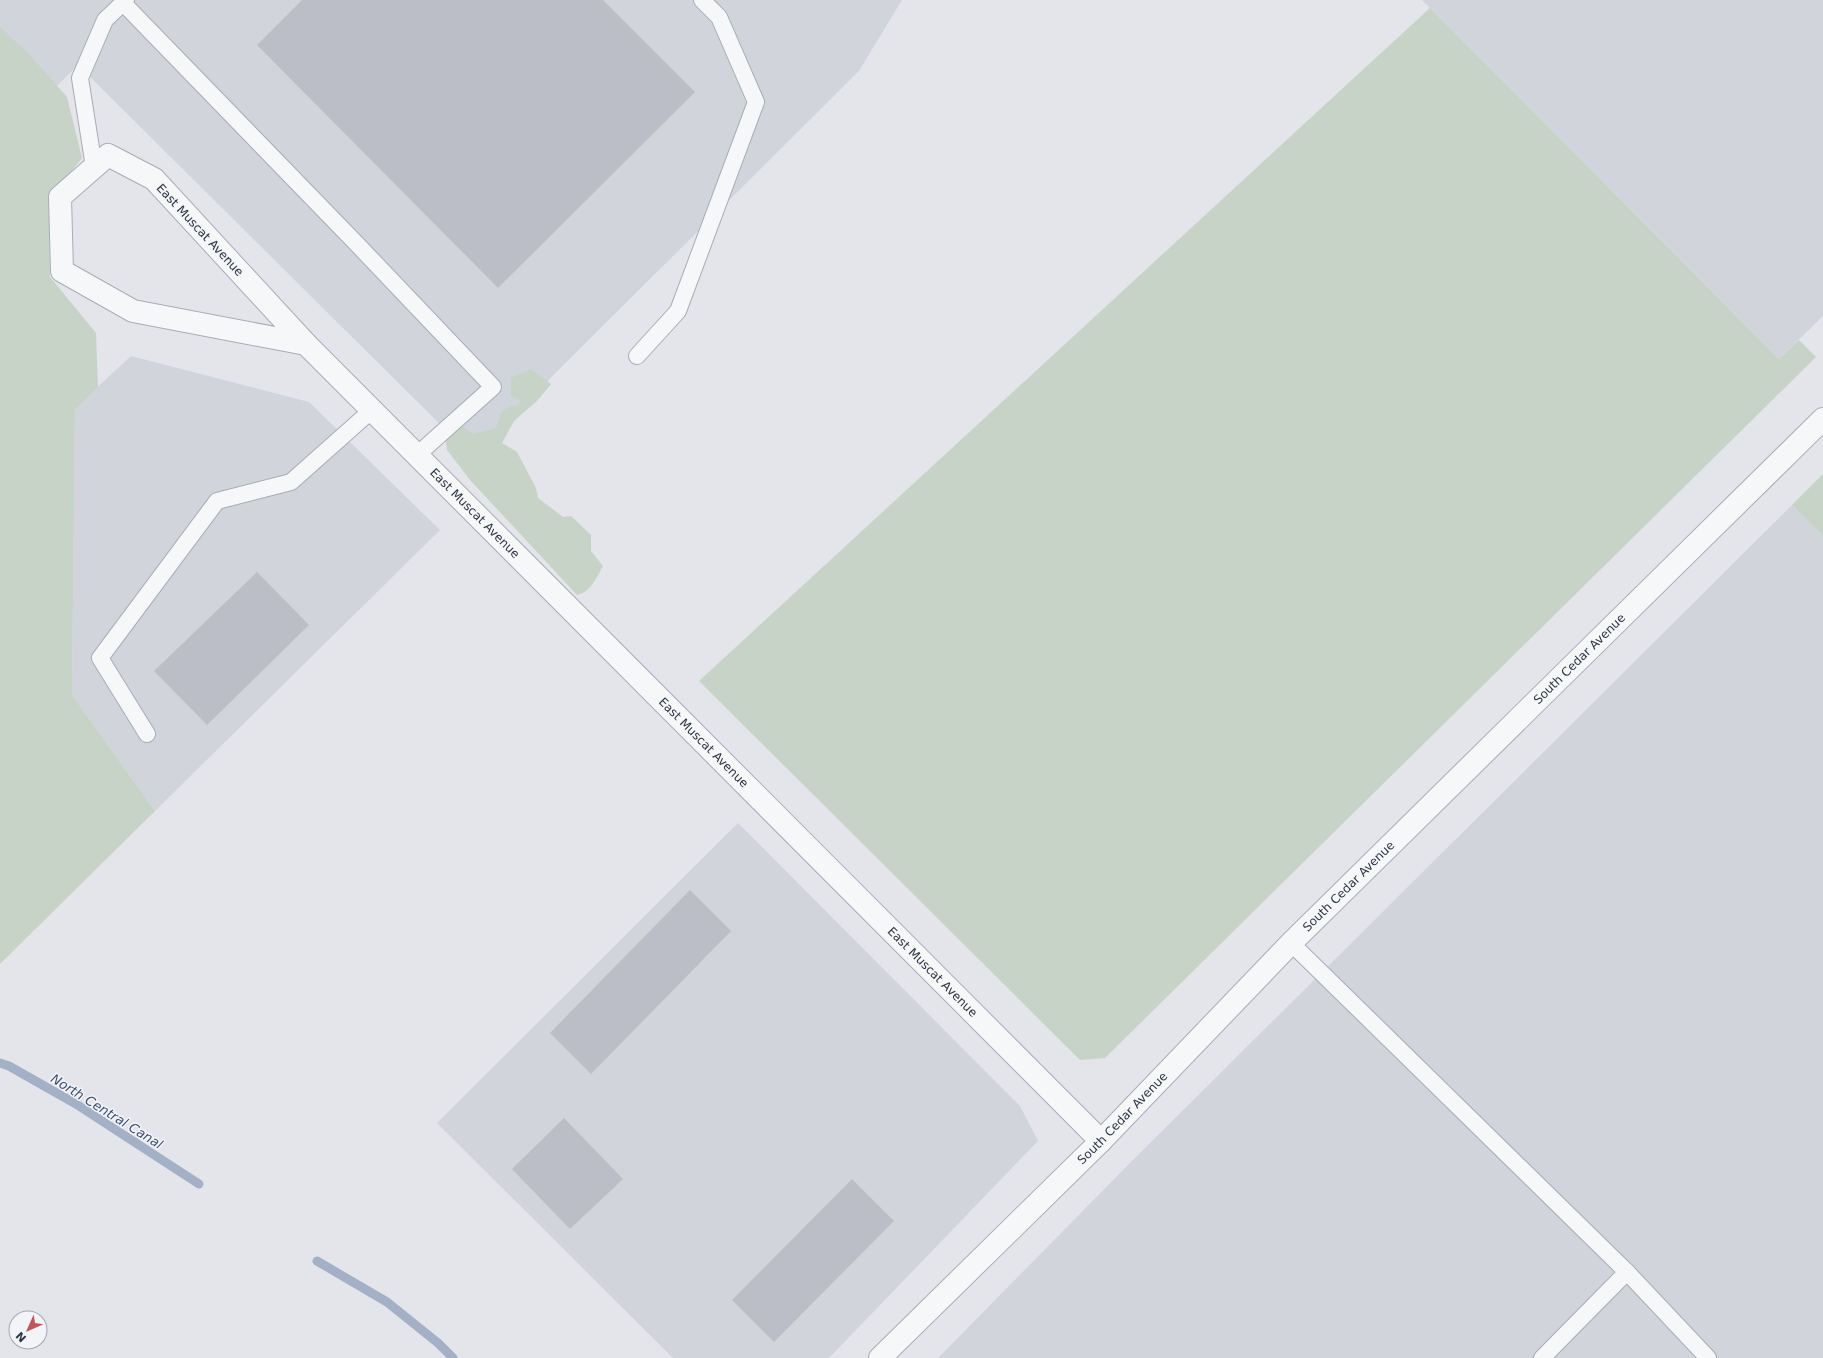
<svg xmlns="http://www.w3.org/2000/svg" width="1823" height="1358" viewBox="0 0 1823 1358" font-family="'DejaVu Sans',sans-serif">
<rect width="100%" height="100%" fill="#e4e5ea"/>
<g fill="#d2d4dc">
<polygon points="0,0 902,0 859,71 472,456 78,65 46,97 0,51"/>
<polygon points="1422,0 1823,0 1823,316 1779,359"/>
<polygon points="131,356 309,402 440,530 155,811 72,695 75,408"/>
<polygon points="1792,505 1823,536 1823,1358 938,1358 1128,1165"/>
<polygon points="738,823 1020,1106 1038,1141 829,1358 673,1358 437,1123"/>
</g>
<g fill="#c7d3c6">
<polygon points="1430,8 1779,359 1799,340 1816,357 1105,1058 1080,1060 699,681"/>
<polygon points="0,27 28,53 67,97 82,158 49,200 50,277 96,333 98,387 75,409 72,695 155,811 0,964"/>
<path d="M531,369L551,384L537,401L514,421L502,443L517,452L536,488L538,498L563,517L571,516L591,535V551L603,566C596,578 591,592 577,595L470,480L447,450L445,435L460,425L473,434L496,428L502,411L512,405L516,407L521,401L511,396V378Z"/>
<polygon points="1823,474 1823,536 1792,505"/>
</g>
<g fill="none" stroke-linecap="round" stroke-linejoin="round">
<g stroke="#a3b0c6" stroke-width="9">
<polyline points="0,1063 9,1066 76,1104 199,1184"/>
<polyline points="317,1261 387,1302 438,1343 453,1358"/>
</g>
</g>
<g fill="#bbbec6">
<polygon points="302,0 603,0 695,92 498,288 257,45"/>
<polygon points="257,572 309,625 207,725 154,671"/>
<polygon points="690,890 731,931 591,1074 550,1033"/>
<polygon points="564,1118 623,1179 570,1229 512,1169"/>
<polygon points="852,1179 894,1221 774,1342 732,1300"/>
</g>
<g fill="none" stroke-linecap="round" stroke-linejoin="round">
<g stroke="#a9acb4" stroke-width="18">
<g id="service">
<polyline points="123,3 354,241 493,387 417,455"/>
<polyline points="94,167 80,78 105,20 126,0"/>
<polyline points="637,356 678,311 756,102 719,17 702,0"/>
<polyline points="147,734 100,658 217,501 291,482 372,410"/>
<polyline points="1291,943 1627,1272 1708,1358"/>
<polyline points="1542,1358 1627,1272"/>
</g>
</g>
<g stroke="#a9acb4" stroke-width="24">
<g id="minor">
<polygon points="108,155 154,179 306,344 133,311 62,271 60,197"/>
<path id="s1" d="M306,344L1101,1141"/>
</g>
</g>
<g stroke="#a9acb4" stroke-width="24">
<g id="tertiary">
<path id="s2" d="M880,1358L1101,1141L1291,943L1823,419"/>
</g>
</g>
<use href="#service" stroke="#f6f7f9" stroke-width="16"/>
<use href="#minor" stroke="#f6f7f9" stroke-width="22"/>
<use href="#tertiary" stroke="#f6f7f9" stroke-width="22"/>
</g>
<g text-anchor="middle" stroke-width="3" stroke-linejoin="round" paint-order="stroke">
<g font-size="12" fill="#2d3240" stroke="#f3f4f7">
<text transform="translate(200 230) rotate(47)" y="4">East Muscat Avenue</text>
<text dy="4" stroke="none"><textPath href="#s1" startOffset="239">East Muscat Avenue</textPath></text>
<text dy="4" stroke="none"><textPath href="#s2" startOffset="989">South Cedar Avenue</textPath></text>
<text dy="4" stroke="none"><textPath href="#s1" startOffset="563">East Muscat Avenue</textPath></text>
<text dy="4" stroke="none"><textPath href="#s2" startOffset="665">South Cedar Avenue</textPath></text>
<text dy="4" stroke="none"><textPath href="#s1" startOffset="887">East Muscat Avenue</textPath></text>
<text dy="4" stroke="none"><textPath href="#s2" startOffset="341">South Cedar Avenue</textPath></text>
</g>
<g font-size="13" font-style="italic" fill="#3c4d70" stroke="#f3f4f7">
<text transform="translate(107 1111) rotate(32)" y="5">North Central Canal</text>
</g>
</g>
<g transform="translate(28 1330) rotate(225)"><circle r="19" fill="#f3f4f7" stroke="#a4a6ae"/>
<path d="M0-3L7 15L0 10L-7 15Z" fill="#c0585b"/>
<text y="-6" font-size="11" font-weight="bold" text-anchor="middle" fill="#2d3240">N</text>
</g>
</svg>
